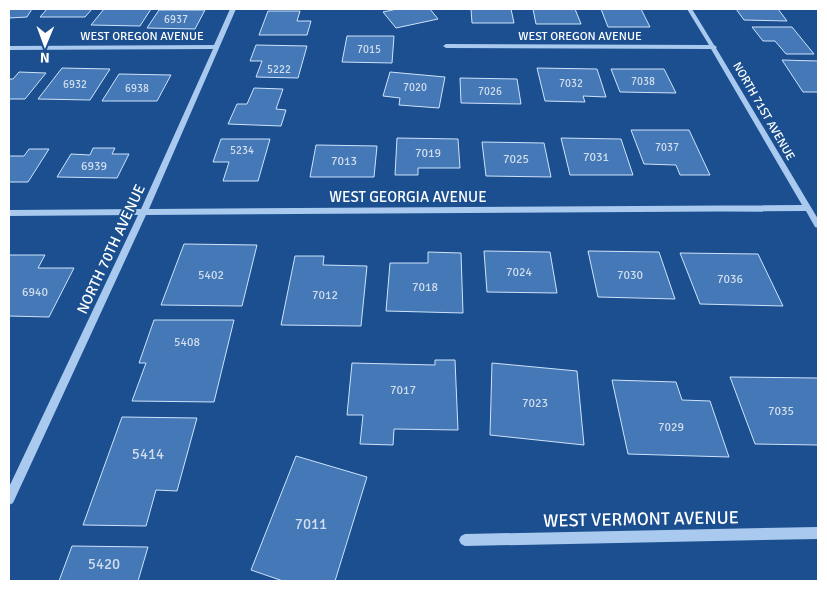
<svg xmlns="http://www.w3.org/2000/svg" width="827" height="590" viewBox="0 0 827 590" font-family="Signika,sans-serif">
<rect width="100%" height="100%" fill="#1b4f8f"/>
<g fill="#4478b7" stroke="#cfe3fa">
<polygon points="9,9 32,9 27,17 9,18"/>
<polygon points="47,9 92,9 85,17 40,17"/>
<polygon points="104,9 151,9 140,26 91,25"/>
<polygon points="397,9 430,9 438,19 396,28 383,12"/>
<polygon points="471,9 511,9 514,23 472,23"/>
<polygon points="533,9 575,9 581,24 536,24"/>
<polygon points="601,9 641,9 650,27 608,27"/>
<polygon points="736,9 778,9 787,21 744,20"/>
<polygon points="159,10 205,10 195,29 147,28"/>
<polygon points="268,11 300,11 297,21 311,21 307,35 259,35"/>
<polygon points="752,27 792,27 814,54 786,54 775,41 763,41"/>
<polygon points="347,36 394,36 392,63 342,62"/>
<polygon points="256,45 307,46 298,78 256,77 262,61 250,61"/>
<polygon points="782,60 818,61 818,92 803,92"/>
<polygon points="62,68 110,69 90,100 38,99"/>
<polygon points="537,68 597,69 606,97 583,96 585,102 545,101"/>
<polygon points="611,69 664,69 676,93 620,92"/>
<polygon points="19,72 46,73 25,99 9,99 9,79 13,79"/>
<polygon points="390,72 445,77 439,108 399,105 400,98 383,96"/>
<polygon points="119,74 171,75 157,101 102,101"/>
<polygon points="460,78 517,79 521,104 461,103"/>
<polygon points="254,88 283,89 276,109 286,110 281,126 228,124 237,104 247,104"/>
<polygon points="631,130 689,130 710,175 680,175 676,165 644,164"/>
<polygon points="397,138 458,139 460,168 418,168 418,175 395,175"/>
<polygon points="561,138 621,139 633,175 570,175"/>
<polygon points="221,139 270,139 258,181 223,181 229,162 213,162"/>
<polygon points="482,142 544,143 551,177 486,176"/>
<polygon points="316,145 377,146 374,177 310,177"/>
<polygon points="93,148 115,148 112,154 129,154 117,178 57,177 71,154 90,155"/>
<polygon points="29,149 49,149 28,182 9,182 9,156 24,156"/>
<polygon points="184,244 257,245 242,306 161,305"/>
<polygon points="484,251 550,252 557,293 487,292"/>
<polygon points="588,251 659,252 675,299 598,297"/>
<polygon points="428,252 461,253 463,313 386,311 390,263 428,263"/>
<polygon points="680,253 758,254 783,306 700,304"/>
<polygon points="9,255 45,255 38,268 74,268 49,317 9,316"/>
<polygon points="295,256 324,256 323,265 367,266 361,326 281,325"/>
<polygon points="154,320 234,320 214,402 132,401 146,363 139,363"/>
<polygon points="435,360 455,360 458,430 394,429 393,445 360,444 363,415 347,415 352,363 435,365"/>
<polygon points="492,363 577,371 584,445 490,435"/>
<polygon points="730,377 818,378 818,445 755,444"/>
<polygon points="612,380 676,382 682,400 710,401 729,457 628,454"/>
<polygon points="122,417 197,418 177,491 156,490 146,526 83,525"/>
<polygon points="296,456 367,477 335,581 283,581 251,570"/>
<polygon points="72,546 148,547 138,581 59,581"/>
</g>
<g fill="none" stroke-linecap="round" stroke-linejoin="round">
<g fill="#a9c9ee" fill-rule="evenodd">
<polygon points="230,9 236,9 149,209 802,205 711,49 446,48 443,46 446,44 709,45 687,9 692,9 714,45 717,47 716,48 818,219 818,228 815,227 806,211 146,215 13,503 9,505 9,487 138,215 9,216 9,210 141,209 213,49 9,50 9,46 214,45"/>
<polygon points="818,527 818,539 465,546 461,544 459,540 461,536 465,534"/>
</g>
</g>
<g text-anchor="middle" stroke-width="4" stroke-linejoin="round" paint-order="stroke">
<g font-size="11" fill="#d0dded">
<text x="176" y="23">6937</text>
<text x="369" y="53">7015</text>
<text x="279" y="73">5222</text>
<text x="643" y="85">7038</text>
<text x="571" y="87">7032</text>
<text x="75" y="88">6932</text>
<text x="415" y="91">7020</text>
<text x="137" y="92">6938</text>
<text x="490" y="95">7026</text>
<text x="667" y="151">7037</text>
<text x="242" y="154">5234</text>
</g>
<g font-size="12" fill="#fff" stroke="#1b4f8f">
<text x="142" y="40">WEST OREGON AVENUE</text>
<text x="580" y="40">WEST OREGON AVENUE</text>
<text transform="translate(764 111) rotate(60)" y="4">NORTH 71ST AVENUE</text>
</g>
<g font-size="12" fill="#d0dded">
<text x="428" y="157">7019</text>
<text x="596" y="161">7031</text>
<text x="516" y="163">7025</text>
<text x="344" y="165">7013</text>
<text x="94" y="170">6939</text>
<text x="519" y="276">7024</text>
<text x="211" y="279">5402</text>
<text x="630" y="279">7030</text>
<text x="730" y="283">7036</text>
<text x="425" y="291">7018</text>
<text x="35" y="296">6940</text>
<text x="325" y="299">7012</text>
<text x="187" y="346">5408</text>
<text x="403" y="394">7017</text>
<text x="535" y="407">7023</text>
<text x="781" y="415">7035</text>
<text x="671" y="431">7029</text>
</g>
<g font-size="15" fill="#fff" stroke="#1b4f8f">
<text x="408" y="202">WEST GEORGIA AVENUE</text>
<text transform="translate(111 249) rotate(-65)" y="5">NORTH 70TH AVENUE</text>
</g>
<g font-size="15" fill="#d0dded">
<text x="148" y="459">5414</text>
<text x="311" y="529">7011</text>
<text x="104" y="569">5420</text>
</g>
<g font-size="18" fill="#fff" stroke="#1b4f8f">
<text transform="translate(641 519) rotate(-1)" y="6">WEST VERMONT AVENUE</text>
</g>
</g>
<rect width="827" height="590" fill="none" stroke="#ffffff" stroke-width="20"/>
<g transform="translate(45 45) rotate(181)" stroke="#1b4f8f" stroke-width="4" paint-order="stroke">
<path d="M0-4L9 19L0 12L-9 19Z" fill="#ffffff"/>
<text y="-8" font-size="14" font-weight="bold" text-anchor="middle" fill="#ffffff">N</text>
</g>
</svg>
